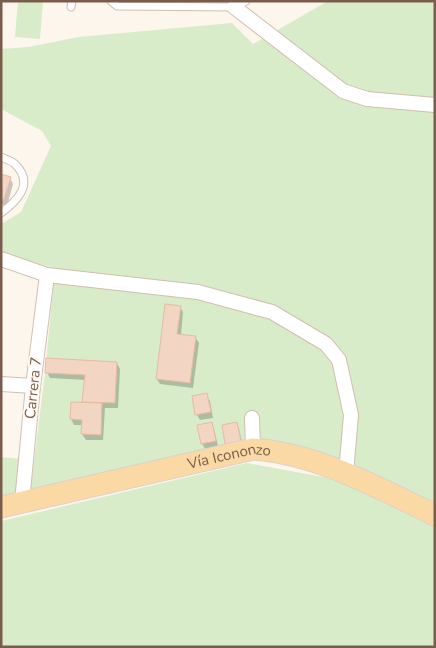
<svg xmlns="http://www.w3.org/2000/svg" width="436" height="648" viewBox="0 0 436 648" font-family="'Nunito Sans',sans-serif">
<rect width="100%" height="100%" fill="#fdf6ec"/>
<g fill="#d8ecc9">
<polygon points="18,1 43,1 40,39 15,37"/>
<polygon points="328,1 435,1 435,507 247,444 30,494 45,373 55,268 1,254 1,224 21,212 51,146 42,131 1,109 1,49 28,47 79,37 232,23 253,44"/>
<polygon points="1,457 22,459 15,496 1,500"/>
<polygon points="247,463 334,479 435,525 435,647 1,647 1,521"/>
</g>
<g fill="#0003">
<polygon points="1,175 10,178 13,184 7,206 1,204"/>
<polygon points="180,307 183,312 181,335 195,337 199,343 193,388 160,384 157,379"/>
<polygon points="117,363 120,369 118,408 105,408 103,440 86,440 82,434 83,425 74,425 71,419 84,403 86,380 50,378 47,372"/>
<polygon points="206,395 210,401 213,418 200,420 197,415 193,397"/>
<polygon points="211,423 214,429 218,446 205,449 202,443"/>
<polygon points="236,423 239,429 243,446 230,449 227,443"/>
</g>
<g fill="#f3d5c3" stroke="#e6bba3">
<polygon points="1,174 11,177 4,200 1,200"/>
<polygon points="165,304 181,306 177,334 196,336 190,383 156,379"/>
<polygon points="46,358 117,362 115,403 82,402 85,375 45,373"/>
<polygon points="207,393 211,412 195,415 192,396"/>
<polygon points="71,402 102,403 101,435 81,434 82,420 70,419"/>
<polygon points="212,422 216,441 201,444 197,425"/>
<polygon points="237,422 241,441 225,444 222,425"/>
</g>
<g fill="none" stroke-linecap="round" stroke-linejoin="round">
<g stroke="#d1beb0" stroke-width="9">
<g id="service">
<polyline points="111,1 117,6 234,7 246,1"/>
<polyline points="71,7 72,1"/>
<path d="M1,157C5,159 12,161 15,164C35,184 17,201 1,213"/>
</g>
</g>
<g stroke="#d1beb0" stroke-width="16">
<g id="minor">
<polyline points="234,7 343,91 367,99 435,105"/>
<polyline points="1,259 47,275 198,292 272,312 326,344 339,360 351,415 346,473"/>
<polyline points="1,384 33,386"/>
<polyline points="252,418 253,449"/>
<polyline points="22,502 33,386 47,275"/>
</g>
</g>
<g stroke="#dad1cd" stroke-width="23">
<g id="primary">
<path id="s1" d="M1,507L253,449C318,454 376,487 435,515"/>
</g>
</g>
<use href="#service" stroke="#fff" stroke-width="7"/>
<use href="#minor" stroke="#fff" stroke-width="14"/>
<use href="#primary" stroke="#fbd9a5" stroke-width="21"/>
</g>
<g text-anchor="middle" stroke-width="4" stroke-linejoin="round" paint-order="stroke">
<g font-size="15" fill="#7a5c4d" stroke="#fffaf3">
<text transform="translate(33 388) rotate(-84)" y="5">Carrera 7</text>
<text dy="5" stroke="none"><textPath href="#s1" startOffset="234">Vía Icononzo</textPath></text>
</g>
</g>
<rect width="436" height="648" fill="none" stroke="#7a5c4d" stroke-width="5"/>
</svg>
